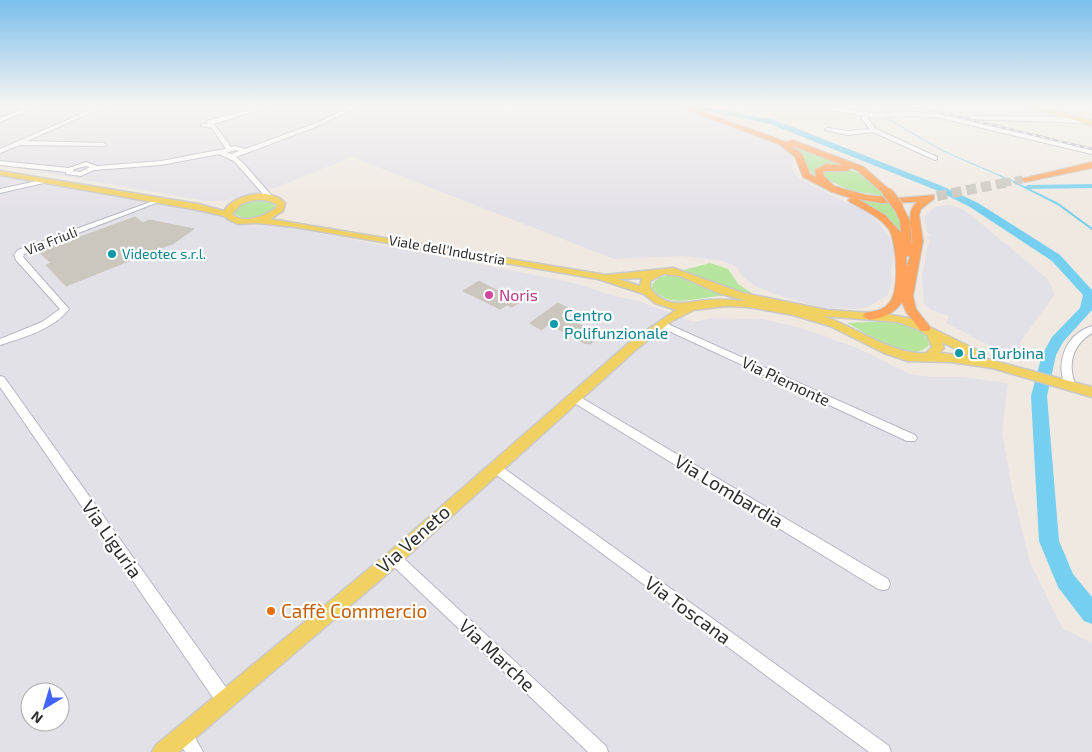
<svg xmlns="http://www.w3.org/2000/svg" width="1092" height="752" viewBox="0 0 1092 752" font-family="'Exo 2',sans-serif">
<rect width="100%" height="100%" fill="#efe9e1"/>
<g fill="#e3e1e8" fill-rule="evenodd">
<polygon points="0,107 677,107 769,140 785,148 793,159 792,169 800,179 868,213 881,225 891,240 894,251 891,271 892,281 888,295 868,307 854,309 823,308 780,296 755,286 741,275 738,268 723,261 682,256 614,259 352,157 277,187 224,201 206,201 0,165"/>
<path d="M0,176L215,214L226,217L235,223L250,226L273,225L309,231L540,276L578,284L614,296L639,301L693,322L712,318L762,319L801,328L857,348L910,374L931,377H961L1008,383L1002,431L1012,489L1030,562L1062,628L1092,643V752H0ZM30,692H60V722H30Z"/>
<polygon points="948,205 962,209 970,214 1047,278 1053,290 1054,295 1021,341 1018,357 1004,353 946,323 949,316 931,310 924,303 922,278 926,252 929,243 931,242 926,237 931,236 927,232 924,216 935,207"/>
</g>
<g fill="#b6e59e">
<path d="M782,140L857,168L826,166L817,169L814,175C799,161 806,152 782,140Z"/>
<polygon points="847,169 865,175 885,196 852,191 824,178 823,173 824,170"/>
<polygon points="855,197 890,203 899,221 901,234 894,224 882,214"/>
<path d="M259,200L274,203L275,208C266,218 246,222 235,214L234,211L241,205Z"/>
<polygon points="710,263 728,269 738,284 759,298 718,287 684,270"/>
<path d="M672,274L682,275L723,296C698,296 671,311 652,288L653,283L659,278Z"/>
<path d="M895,321C909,325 927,329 929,345C909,367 868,333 847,323Z"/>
</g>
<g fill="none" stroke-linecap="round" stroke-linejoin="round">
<g stroke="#75cff0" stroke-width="1">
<polyline points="838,107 845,109"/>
<polyline points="851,110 871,113"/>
<polyline points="883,116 943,151 1017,183"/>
</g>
<polyline stroke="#75cff0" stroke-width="2" points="1014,182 1058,204 1092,229"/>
<polygon fill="#75cff0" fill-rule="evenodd" points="1092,184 1092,188 1028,189 1025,187 1028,185"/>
<polygon fill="#75cff0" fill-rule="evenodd" points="690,107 705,107 775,120 942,186 978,203 1060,255 1092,290 1092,310 1063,342 1056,355 1047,396 1059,541 1073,574 1092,597 1092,624 1084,621 1058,587 1039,541 1031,396 1042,355 1052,337 1080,308 1083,295 1052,261 970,207 936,190 770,124"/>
</g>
<g fill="#cbc7bf" stroke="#cbc5ba">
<polygon points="135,217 143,223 149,220 194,229 174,243 66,286 46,265 51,263 39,252"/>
<polygon points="479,281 502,293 507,293 507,300 516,295 525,299 512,307 507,305 500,309 463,291"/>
<polygon points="558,303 570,309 560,316 577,323 596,334 593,336 597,339 590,344 584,343 549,324 541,330 530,323"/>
</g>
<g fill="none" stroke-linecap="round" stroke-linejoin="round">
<polyline stroke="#c8c4bd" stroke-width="8" stroke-dasharray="8 4" stroke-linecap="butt" points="1003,183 1025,179"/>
<polyline stroke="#c8c4bd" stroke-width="10" stroke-dasharray="10 5" stroke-linecap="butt" points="937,196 1009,182"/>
<g stroke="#b4b7c1" stroke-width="2">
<g id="minor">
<polygon points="29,107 36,107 0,122 0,118"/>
<polygon points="97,107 104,107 27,141 104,143 107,145 106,146 20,145 0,153 0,149"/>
<path d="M260,107H268L214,124L231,147L235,146L245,149L319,122L349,107H356L323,124L236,157L244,164L273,197L274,198L271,200L263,194L234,161L219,154L161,165L94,170L81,176L66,174V172L0,165V161L69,168L86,162L97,166L161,161L224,149H226L212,128L201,126V124H208L207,121ZM235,150L239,151L232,154L226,153ZM86,166L90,167L80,172L73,171L74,169Z"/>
<polygon points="751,107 838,107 868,113 916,112 940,114 1092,150 1092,154 940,118 916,116 869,117 867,118 876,129 937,157 937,159 935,160 873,132 848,135 825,130 828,128 848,131 870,129 861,118 864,116 838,111 749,110"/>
<polygon points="972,116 1058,117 1086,119 1089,121 1086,123 970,119 970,117"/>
<polygon points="46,179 48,180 48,182 0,193 0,189"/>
<path d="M156,200L161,201L24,254L23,257L69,309C54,329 23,338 0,345V339L42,322L60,309L16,260L14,255L18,250Z"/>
<polygon points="661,321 915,435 917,438 915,441 907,441 658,326 656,324"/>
<path d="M1092,326V333C1072,345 1067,365 1076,386L1075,388H1067C1054,365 1065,334 1092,326Z"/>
<polygon points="0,376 4,377 230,693 232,699 230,705 224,707 218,705 0,387"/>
<polygon points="575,394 888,579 890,584 888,589 883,590 878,589 571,401 570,398"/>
<polygon points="494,462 498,464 889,746 891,752 869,752 490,470 488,467 490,464"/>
<polygon points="394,552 399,554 606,746 608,752 588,752 389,562 387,558 389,554"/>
<polygon points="184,726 190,728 203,752 185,752 176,734 178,728"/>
</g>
</g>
<g stroke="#c9c9c9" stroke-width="3">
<g id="major">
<polygon points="1028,107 1038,107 1092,121 1092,125"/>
<path d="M0,171L198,204L224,211C235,193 271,187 285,203L283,211L270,219L606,275L673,268L743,293L827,310L886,314L913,319L983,353L985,356L983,358L1092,387V397L992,368L951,362L908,361L884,353L830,326L793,315L748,307L726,306L694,310L672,321L638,348L400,563L179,752H152L156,745L388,553L630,342L676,310L655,303L644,294L598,279L295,227L257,223L238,224L229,220L224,216L198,210L0,175ZM254,200H265L277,204L276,208C264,216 244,225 232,214L241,204ZM664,274L680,276L718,293L747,301C734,300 721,299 708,300C686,302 666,310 650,288V281ZM642,278L640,286L618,279ZM823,316L898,322L917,329L927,335L932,347L926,353C895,356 855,327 823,316ZM942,342L969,356L940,353L944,348Z"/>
</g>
</g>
<g stroke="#c9c9c9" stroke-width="2">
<g id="highway">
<path d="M680,107H690L786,142L793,140L864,167L893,193L885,195L858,171L851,168L847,171H823L824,176L834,186L866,195L899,198L934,195V199L921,209L919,215L923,241L913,296L916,309L931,328L929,331H921L906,312L902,302C894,314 883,318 869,320L863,316L865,313C873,311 883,311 889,303C900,291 897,241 888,228C878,216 863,209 850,202L848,200L851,198L832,192L803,177L795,157L779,144ZM790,145L843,165L826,164L815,170L816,177L810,174L802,154ZM858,199L882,203L917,202C904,214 914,229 912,245L910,221L901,204L893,206L900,221L901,233L885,215ZM906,256H910L907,267Z"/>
<polygon points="1092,162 1092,168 1025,182 1021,179"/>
</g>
</g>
<use href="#minor" fill="#fff" fill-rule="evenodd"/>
<use href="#major" fill="#f2d163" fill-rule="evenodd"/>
<use href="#highway" fill="#ffa35c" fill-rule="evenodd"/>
<g stroke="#a3a6b8" stroke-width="2.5">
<polyline id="rail" points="918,107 1092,149"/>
</g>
<use href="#rail" stroke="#fff" stroke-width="1" stroke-dasharray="4.5" stroke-linecap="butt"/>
<g stroke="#c9c9c9" stroke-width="12" stroke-linecap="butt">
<polyline id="highway-bridge" points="888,193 898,206"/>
</g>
<use href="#highway-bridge" stroke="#ffa35c" stroke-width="10"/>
</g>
<linearGradient id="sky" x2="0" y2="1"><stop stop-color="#7abfeb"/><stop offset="0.5" stop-color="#f8f5f2"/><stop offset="1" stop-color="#f8f5f2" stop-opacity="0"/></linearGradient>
<rect width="1092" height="212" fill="url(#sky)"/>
<g fill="#0f9aa8" stroke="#fff" stroke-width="2">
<circle cx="112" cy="254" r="5"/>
<circle cx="554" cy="324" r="5"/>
<circle cx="959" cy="353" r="5"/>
</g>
<circle fill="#d1479c" stroke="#fff" stroke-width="2" cx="489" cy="295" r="5"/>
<circle fill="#e8710a" stroke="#fff" stroke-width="2" cx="271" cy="611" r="5"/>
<g text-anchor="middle" stroke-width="4.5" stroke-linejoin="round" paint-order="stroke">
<g font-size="14" fill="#2e2e2e" stroke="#fff">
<text transform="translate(51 241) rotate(-21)" y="5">Via Friuli</text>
<text transform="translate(447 250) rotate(10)" y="5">Viale dell'Industria</text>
</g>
<g font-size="14" fill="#0d838f" stroke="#fff" text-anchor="start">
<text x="122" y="259">Videotec s.r.l.</text>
</g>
<g font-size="16" fill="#b23c85" stroke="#fff" text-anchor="start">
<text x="499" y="301">Noris</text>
</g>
<g font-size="16" fill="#0d838f" stroke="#fff" text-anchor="start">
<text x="564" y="321">Centro<tspan x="564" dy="18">Polifunzionale</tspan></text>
<text x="969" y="359">La Turbina</text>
</g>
<g font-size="16" fill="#2e2e2e" stroke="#fff">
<text transform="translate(786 381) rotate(25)" y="6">Via Piemonte</text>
</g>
<g font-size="19" fill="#2e2e2e" stroke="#fff">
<text transform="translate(729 491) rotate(31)" y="7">Via Lombardia</text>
<text transform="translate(112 539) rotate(55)" y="7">Via Liguria</text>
<text transform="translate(413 539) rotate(-42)" y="7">Via Veneto</text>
<text transform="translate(688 610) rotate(36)" y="7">Via Toscana</text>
<text transform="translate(497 655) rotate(43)" y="7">Via Marche</text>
</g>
<g font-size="19" fill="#c56008" stroke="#fff" text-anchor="start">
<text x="281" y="618">Caffè Commercio</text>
</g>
</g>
<g transform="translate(45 707) rotate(218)"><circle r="24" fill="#ffffff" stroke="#ababab"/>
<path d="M0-4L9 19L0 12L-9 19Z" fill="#4264fb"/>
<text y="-8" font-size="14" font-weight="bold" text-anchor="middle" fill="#2e2e2e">N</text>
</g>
</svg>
